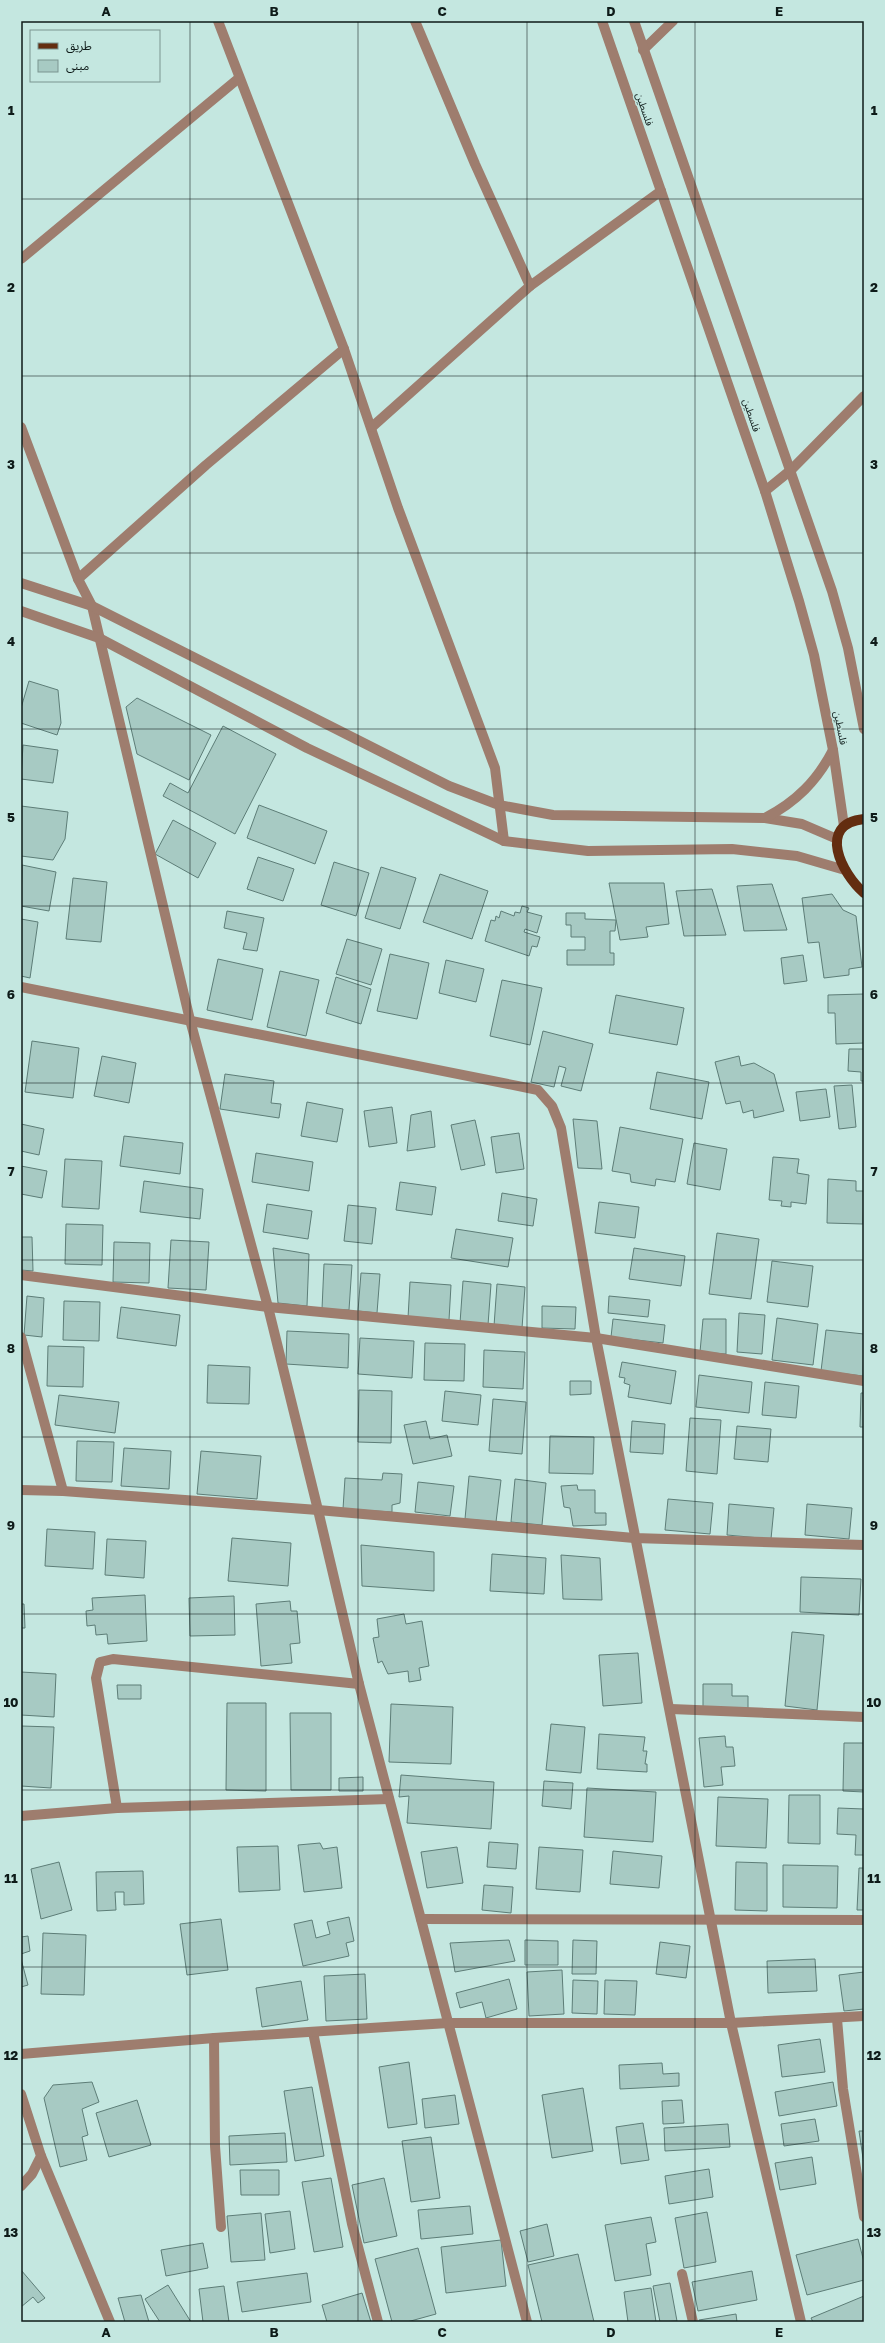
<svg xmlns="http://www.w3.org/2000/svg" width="885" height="2343" viewBox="0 0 885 2343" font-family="'Golos Text','Noto Sans Arabic',sans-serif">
<rect width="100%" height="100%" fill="#c4e7e0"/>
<g fill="#a7cac3" stroke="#5d7d77">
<polygon points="29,681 58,690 61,723 57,735 21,723 21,708"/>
<polygon points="137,698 211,735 189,780 137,754 126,707"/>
<polygon points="223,726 276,754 235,834 163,796 170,783 188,793"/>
<polygon points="23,745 58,750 53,783 21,779"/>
<polygon points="259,805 327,831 315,864 247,838"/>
<polygon points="21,806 68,812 65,839 53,860 21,856"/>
<polygon points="173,820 216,843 198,878 155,854"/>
<polygon points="258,857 294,869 283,901 247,889"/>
<polygon points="334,862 369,873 356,916 321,905"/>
<polygon points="22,865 56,872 49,911 21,906"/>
<polygon points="381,867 416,878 400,929 365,918"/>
<polygon points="440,874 488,891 472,939 423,922"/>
<polygon points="73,878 107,882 101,942 66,939"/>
<polygon points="609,883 664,883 669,924 646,927 648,937 620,940"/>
<polygon points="772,884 787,930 744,931 737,886"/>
<polygon points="712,889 726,935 684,936 676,891"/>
<polygon points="832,894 843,910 856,916 862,967 849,969 849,975 824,978 819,942 808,943 802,898"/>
<polygon points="522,906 529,908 527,912 542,916 537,933 525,929 524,932 540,937 537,947 532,946 529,956 485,941 491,920 495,921 496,916 499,918 501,911 514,916 515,912 520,913"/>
<polygon points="227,911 264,918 257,951 243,949 247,933 224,928"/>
<polygon points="566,913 585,913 585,919 616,920 615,931 610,931 610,953 614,953 614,965 567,965 567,950 585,950 585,937 571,937 571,925 566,925"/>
<polygon points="21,919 38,922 30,978 21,976"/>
<polygon points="347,939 382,949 371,985 336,974"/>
<polygon points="390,954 429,963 417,1019 377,1011"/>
<polygon points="803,955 807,981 784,984 781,958"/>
<polygon points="218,959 263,969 252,1020 207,1010"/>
<polygon points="446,960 484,969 476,1002 439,993"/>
<polygon points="280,971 319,980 306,1036 267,1027"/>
<polygon points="336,977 371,989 361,1024 326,1013"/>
<polygon points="502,980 542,988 530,1045 490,1036"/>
<polygon points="864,994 864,1043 836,1044 835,1013 828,1013 828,995"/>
<polygon points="616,995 684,1008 677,1045 609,1033"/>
<polygon points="543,1031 593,1044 581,1091 561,1086 566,1068 559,1066 554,1087 531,1082"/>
<polygon points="32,1041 79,1048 73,1098 25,1092"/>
<polygon points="849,1049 864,1049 864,1081 861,1081 861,1072 848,1071"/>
<polygon points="102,1056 136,1063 129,1103 94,1096"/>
<polygon points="739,1056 741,1066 754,1063 774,1074 784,1111 754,1118 753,1110 743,1113 740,1101 726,1104 715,1062"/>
<polygon points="657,1072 709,1082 702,1119 650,1109"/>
<polygon points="225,1074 274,1081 271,1103 281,1104 279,1118 220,1109"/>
<polygon points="852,1085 856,1127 839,1129 834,1086"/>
<polygon points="826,1089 830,1117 800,1121 796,1092"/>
<polygon points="307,1102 343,1109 337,1142 301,1136"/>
<polygon points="392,1107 397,1143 369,1147 364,1111"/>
<polygon points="431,1111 435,1147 407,1151 411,1115"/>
<polygon points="573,1119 597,1121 602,1169 578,1168"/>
<polygon points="475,1120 485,1165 461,1170 451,1125"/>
<polygon points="21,1124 44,1129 39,1155 21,1151"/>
<polygon points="620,1127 683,1139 675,1182 656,1179 655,1186 631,1182 630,1174 612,1171"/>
<polygon points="519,1133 524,1169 496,1173 491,1137"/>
<polygon points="124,1136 183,1143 180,1174 120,1166"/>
<polygon points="694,1143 727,1149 720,1190 687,1184"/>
<polygon points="256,1153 313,1162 309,1191 252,1182"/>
<polygon points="773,1157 799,1159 797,1173 809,1175 806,1204 791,1202 791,1207 781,1206 782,1201 769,1200"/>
<polygon points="65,1159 102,1161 99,1209 62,1207"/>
<polygon points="21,1166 47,1171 42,1198 21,1194"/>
<polygon points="828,1179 856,1181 856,1191 864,1191 863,1224 827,1223"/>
<polygon points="144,1181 203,1189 200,1219 140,1212"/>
<polygon points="400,1182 436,1187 432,1215 396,1210"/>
<polygon points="502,1193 537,1199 533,1226 498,1221"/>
<polygon points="599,1202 639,1207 635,1238 595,1233"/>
<polygon points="267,1204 312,1211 308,1239 263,1232"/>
<polygon points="348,1205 376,1208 372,1244 344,1241"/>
<polygon points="66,1224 103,1225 102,1265 65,1264"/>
<polygon points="456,1229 513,1238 508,1267 451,1258"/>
<polygon points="717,1233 759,1239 751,1299 709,1294"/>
<polygon points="21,1237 32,1237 33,1271 21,1270"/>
<polygon points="171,1240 209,1242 206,1290 168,1288"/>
<polygon points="114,1242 150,1243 149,1283 113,1282"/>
<polygon points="273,1248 309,1254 307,1306 278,1303"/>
<polygon points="634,1248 685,1256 681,1286 629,1279"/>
<polygon points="772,1261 813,1266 808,1307 767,1302"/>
<polygon points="324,1264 352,1265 349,1310 322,1309"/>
<polygon points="361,1273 380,1274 377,1313 358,1311"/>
<polygon points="463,1281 491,1284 488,1325 460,1323"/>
<polygon points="410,1282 451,1285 449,1320 408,1318"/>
<polygon points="497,1284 525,1287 522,1328 494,1326"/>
<polygon points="27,1296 44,1298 42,1337 24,1335"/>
<polygon points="609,1296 650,1300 648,1317 608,1313"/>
<polygon points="64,1301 100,1302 99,1341 63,1340"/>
<polygon points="542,1306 576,1307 575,1329 542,1328"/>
<polygon points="121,1307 180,1315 176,1346 117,1338"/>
<polygon points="739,1313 765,1315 762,1354 737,1352"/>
<polygon points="777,1318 818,1324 813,1365 772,1360"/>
<polygon points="613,1319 665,1325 663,1343 611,1337"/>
<polygon points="703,1319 726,1319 726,1354 700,1352"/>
<polygon points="826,1330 864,1334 863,1376 821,1371"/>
<polygon points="287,1331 349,1334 348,1368 286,1364"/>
<polygon points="360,1338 414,1341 412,1378 358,1374"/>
<polygon points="425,1343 465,1344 464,1381 424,1380"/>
<polygon points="48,1346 84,1347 83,1387 47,1386"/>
<polygon points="484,1350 525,1352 523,1389 483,1387"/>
<polygon points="622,1362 676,1371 671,1404 628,1397 630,1385 624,1383 625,1378 619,1377"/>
<polygon points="208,1365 250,1367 249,1404 207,1403"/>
<polygon points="699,1375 752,1382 749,1413 696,1407"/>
<polygon points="570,1381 591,1381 591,1394 570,1395"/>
<polygon points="765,1382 799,1386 796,1418 762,1415"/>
<polygon points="359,1390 392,1391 391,1443 358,1442"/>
<polygon points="445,1391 481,1395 478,1425 442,1421"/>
<polygon points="861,1393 864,1393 864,1427 860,1427"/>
<polygon points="59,1395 119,1402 115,1433 55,1425"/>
<polygon points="493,1399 526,1402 522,1454 489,1451"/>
<polygon points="690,1418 721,1420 717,1474 686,1471"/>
<polygon points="426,1421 430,1439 447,1435 452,1456 413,1464 404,1425"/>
<polygon points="632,1421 665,1424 663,1454 630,1452"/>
<polygon points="737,1426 771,1429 768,1462 734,1459"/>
<polygon points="550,1436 594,1437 593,1474 549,1473"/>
<polygon points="77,1441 114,1442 112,1482 76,1481"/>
<polygon points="124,1448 171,1451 169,1489 121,1486"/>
<polygon points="201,1451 261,1456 257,1499 197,1494"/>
<polygon points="383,1473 402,1474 400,1503 392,1505 392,1512 343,1509 345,1478 382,1480"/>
<polygon points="469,1476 501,1480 496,1522 465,1519"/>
<polygon points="515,1479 546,1483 542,1525 511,1522"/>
<polygon points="418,1482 454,1486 450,1516 415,1512"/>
<polygon points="577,1485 578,1490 595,1490 595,1513 606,1513 606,1525 573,1526 570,1508 564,1507 561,1486"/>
<polygon points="668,1499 713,1503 710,1534 665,1530"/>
<polygon points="729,1504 774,1508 771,1539 727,1535"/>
<polygon points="807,1504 852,1508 849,1539 805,1535"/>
<polygon points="47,1529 95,1532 93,1569 45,1566"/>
<polygon points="232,1538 291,1543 288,1586 228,1581"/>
<polygon points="107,1539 146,1541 144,1578 105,1575"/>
<polygon points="361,1545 434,1552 434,1591 362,1586"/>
<polygon points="492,1554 546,1558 544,1594 490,1591"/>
<polygon points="561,1555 600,1558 602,1600 563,1599"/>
<polygon points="801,1577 861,1579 859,1615 800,1612"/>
<polygon points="145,1595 147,1641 108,1644 107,1634 96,1635 95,1625 87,1626 86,1611 93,1610 92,1598"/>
<polygon points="234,1596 235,1635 190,1636 189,1598"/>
<polygon points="290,1601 291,1611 297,1611 300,1643 290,1644 292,1663 261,1666 256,1604"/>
<polygon points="21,1604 24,1604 25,1628 21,1628"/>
<polygon points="404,1614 406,1624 422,1621 429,1666 419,1668 421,1680 409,1682 408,1671 388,1674 382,1661 378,1663 373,1638 379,1637 377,1619"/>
<polygon points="792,1632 824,1635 817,1710 785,1706"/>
<polygon points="638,1653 642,1703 603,1706 599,1655"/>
<polygon points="21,1672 56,1674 54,1717 21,1715"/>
<polygon points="703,1684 732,1684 732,1696 748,1696 748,1709 703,1708"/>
<polygon points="117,1685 141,1685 141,1699 118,1699"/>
<polygon points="227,1703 266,1703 266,1791 226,1790"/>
<polygon points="391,1704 453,1707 451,1764 389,1762"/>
<polygon points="290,1713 331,1713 331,1790 291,1790"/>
<polygon points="551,1724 585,1727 581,1773 546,1770"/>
<polygon points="21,1726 54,1727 51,1788 21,1786"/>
<polygon points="599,1734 645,1737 643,1751 647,1751 645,1764 647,1764 647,1772 597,1769"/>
<polygon points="725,1736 726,1747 733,1747 735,1766 721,1767 723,1785 704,1787 699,1738"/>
<polygon points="844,1743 864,1743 864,1792 843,1791"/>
<polygon points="401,1775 494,1782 491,1829 407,1823 409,1796 399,1797"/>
<polygon points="363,1777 363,1791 339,1791 339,1778"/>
<polygon points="544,1781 573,1783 571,1809 542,1806"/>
<polygon points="587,1788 656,1792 653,1842 584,1837"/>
<polygon points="789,1795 820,1795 820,1844 788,1843"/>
<polygon points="718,1797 768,1799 766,1848 716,1846"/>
<polygon points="838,1808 864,1809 864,1855 855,1855 856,1835 837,1834"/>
<polygon points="489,1842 518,1844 516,1869 487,1867"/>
<polygon points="320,1843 323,1849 337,1847 342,1888 304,1892 298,1845"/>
<polygon points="278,1846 280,1890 239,1892 237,1847"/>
<polygon points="457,1847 463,1883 427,1888 421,1852"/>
<polygon points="539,1847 583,1850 580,1892 536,1889"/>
<polygon points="613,1851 662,1856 659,1888 610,1884"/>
<polygon points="59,1862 72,1910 41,1919 31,1869"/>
<polygon points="736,1862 767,1863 767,1911 735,1910"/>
<polygon points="783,1865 838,1866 837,1908 783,1907"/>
<polygon points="859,1868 864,1868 864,1910 857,1910"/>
<polygon points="143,1871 144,1904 124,1905 124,1892 115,1892 116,1910 97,1911 96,1872"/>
<polygon points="484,1885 513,1887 511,1913 482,1910"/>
<polygon points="349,1917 354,1941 346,1943 349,1956 303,1966 294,1924 312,1920 316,1938 330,1934 327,1922"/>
<polygon points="221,1919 228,1970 187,1975 180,1924"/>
<polygon points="43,1933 86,1935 84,1995 41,1994"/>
<polygon points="28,1936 30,1951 21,1954 21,1937"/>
<polygon points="509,1940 515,1961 455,1972 450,1943"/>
<polygon points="525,1940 558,1941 558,1965 525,1965"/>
<polygon points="573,1940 597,1941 596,1974 572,1974"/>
<polygon points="660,1942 690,1946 686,1978 656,1974"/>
<polygon points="21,1959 28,1985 21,1987"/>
<polygon points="815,1959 817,1991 768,1993 767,1961"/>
<polygon points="562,1970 564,2014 529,2016 527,1972"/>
<polygon points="864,1972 864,2009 844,2011 839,1975"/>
<polygon points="365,1974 367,2019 326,2021 324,1976"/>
<polygon points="509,1979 517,2009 486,2018 482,2002 460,2008 456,1993"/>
<polygon points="573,1980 598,1981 597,2014 572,2013"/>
<polygon points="605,1980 637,1981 635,2015 604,2014"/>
<polygon points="301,1981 308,2020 262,2027 256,1988"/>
<polygon points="820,2039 825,2072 782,2077 778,2045"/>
<polygon points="409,2062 417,2124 388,2128 379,2067"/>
<polygon points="662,2063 663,2074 679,2073 679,2086 620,2089 619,2065"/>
<polygon points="92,2082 99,2102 82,2109 88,2135 82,2137 87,2160 60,2167 44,2098 53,2085"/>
<polygon points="833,2082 837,2106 779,2116 775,2092"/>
<polygon points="312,2087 324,2156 295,2161 284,2091"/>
<polygon points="583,2088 593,2151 552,2158 542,2095"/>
<polygon points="455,2095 459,2124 425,2128 422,2099"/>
<polygon points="137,2100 151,2145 109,2157 96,2113"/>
<polygon points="682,2100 684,2123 663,2124 662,2101"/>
<polygon points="815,2119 819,2141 784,2146 781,2124"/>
<polygon points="643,2123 649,2160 621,2164 616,2127"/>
<polygon points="728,2124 730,2147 665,2151 664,2128"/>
<polygon points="859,2131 864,2131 864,2165"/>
<polygon points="285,2133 287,2162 230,2165 229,2136"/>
<polygon points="431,2137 440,2198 411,2202 402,2141"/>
<polygon points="812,2157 816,2184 780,2190 775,2163"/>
<polygon points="709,2169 713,2197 669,2204 665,2176"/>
<polygon points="240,2170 279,2170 279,2195 241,2195"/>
<polygon points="331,2178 343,2247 314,2252 302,2182"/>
<polygon points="384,2178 397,2236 364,2243 352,2185"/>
<polygon points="470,2206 473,2234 421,2239 418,2210"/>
<polygon points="290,2211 295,2249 270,2253 265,2214"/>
<polygon points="707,2212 716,2262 684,2268 675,2218"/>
<polygon points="261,2213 265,2260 231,2262 227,2216"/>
<polygon points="651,2217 656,2242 646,2244 651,2275 615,2281 605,2225"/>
<polygon points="547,2224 554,2256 528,2262 520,2231"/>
<polygon points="858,2239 864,2262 864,2280 807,2295 796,2255"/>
<polygon points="501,2240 506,2286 446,2293 441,2247"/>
<polygon points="203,2243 208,2268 166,2276 161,2250"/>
<polygon points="418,2248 436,2314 407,2322 392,2322 375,2259"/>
<polygon points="578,2254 594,2322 542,2322 528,2265"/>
<polygon points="21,2270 45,2298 38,2303 33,2297 21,2307"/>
<polygon points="752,2271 757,2300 698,2311 692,2282"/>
<polygon points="307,2273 311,2302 242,2312 237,2282"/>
<polygon points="670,2283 677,2321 660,2322 653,2286"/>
<polygon points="168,2285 191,2322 160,2322 145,2299"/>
<polygon points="224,2286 229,2322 203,2322 199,2289"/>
<polygon points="651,2288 656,2322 628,2322 624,2292"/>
<polygon points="362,2293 371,2322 327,2322 322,2305"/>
<polygon points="141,2295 149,2322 125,2322 118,2298"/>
<polygon points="864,2296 864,2322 813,2322 811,2318"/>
<polygon points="736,2314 737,2322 699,2322 699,2320"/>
</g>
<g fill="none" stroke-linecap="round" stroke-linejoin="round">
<g stroke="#9e7d6e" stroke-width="10">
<polyline points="218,21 344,349 398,508 495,768 504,841"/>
<polyline points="415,21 475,164 530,286"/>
<polyline points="643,50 673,21"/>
<polyline points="21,259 239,78"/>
<polyline points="21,427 78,579 92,606 190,1020 268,1307 318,1510 359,1684 527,2322"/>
<polyline points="372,427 530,286 661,191"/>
<polyline points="765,491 791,470 864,396"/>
<polyline points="78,579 206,465 344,349"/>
<polyline points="21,987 538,1090 552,1106 561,1128 596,1338 731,2023 801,2322"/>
<polyline points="21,1275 268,1307 596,1338 864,1381"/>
<polyline points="21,1337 63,1491"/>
<polyline points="21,1490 63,1491 318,1510 634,1538 864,1545"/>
<polyline points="671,1709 864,1717"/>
<polyline points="117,1808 96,1678 100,1662 113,1659 359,1684"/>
<polyline points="21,1816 117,1808 389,1799"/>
<polyline points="421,1919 864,1920"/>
<polyline points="837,2019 843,2089 864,2217"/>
<polyline points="313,2032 352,2224 378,2322"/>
<polyline points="214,2038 215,2146 221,2227"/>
<polyline points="21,2054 214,2038 448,2023 731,2023 864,2016"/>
<polyline points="41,2156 110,2322"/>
<polyline points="682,2274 693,2322"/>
</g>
<g stroke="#9e7d6e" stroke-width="10">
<polyline points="602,21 765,491 799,601 814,655 833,750 844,826"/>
<polyline points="634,21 832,591 848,648 864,729"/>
<polyline points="21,583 92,606 449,786 499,805 553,815 765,818 802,824 837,839"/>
<polyline points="21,611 99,638 307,748 504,841 588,851 732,849 797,856 845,870"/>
<path d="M765,818C796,802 817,781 833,750"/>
<polyline points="21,2094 41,2156 32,2174 21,2186"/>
</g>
<path stroke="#632d10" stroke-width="10" d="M864,819C816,824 842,874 864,893"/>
</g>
<path fill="none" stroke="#0e1b19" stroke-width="1" stroke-opacity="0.55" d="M190,21V2322M358,21V2322M527,21V2322M695,21V2322M21,199H864M21,376H864M21,553H864M21,729H864M21,906H864M21,1083H864M21,1260H864M21,1437H864M21,1614H864M21,1790H864M21,1967H864M21,2144H864"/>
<g text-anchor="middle" stroke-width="3" stroke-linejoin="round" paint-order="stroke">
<g font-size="10" fill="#0e1b19" stroke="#c4e7e0">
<text transform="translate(645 109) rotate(71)" y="4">فلسطين</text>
<text transform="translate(752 415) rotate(71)" y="4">فلسطين</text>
<text transform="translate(841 728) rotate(79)" y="4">فلسطين</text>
</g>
</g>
<rect width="885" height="2343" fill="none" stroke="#c4e7e0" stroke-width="44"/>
<rect x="30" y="30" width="130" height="52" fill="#c4e7e0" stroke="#7b9590"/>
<rect x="38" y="43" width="20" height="6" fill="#632d10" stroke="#7b9590"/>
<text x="66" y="50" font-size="12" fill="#0e1b19">طريق</text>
<rect x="38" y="60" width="20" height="12" fill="#a7cac3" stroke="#7b9590"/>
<text x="66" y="70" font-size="12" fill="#0e1b19">مبنى</text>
<rect x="22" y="22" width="841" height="2299" fill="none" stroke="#0e1b19" stroke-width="1.5"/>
<g font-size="13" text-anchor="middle" font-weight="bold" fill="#0e1b19">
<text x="106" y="16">A</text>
<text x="274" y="16">B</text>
<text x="442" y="16">C</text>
<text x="611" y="16">D</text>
<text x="779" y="16">E</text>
<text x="11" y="115">1</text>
<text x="874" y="115">1</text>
<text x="11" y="292">2</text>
<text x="874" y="292">2</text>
<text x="11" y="469">3</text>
<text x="874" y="469">3</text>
<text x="11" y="646">4</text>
<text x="874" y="646">4</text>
<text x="11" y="822">5</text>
<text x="874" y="822">5</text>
<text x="11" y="999">6</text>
<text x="874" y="999">6</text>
<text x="11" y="1176">7</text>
<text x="874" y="1176">7</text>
<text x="11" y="1353">8</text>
<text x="874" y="1353">8</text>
<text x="11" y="1530">9</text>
<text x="874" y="1530">9</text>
<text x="11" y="1707">10</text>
<text x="874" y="1707">10</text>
<text x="11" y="1883">11</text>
<text x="874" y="1883">11</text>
<text x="11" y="2060">12</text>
<text x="874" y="2060">12</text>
<text x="11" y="2237">13</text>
<text x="874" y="2237">13</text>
<text x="106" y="2337">A</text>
<text x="274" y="2337">B</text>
<text x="442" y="2337">C</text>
<text x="611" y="2337">D</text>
<text x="779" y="2337">E</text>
</g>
</svg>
